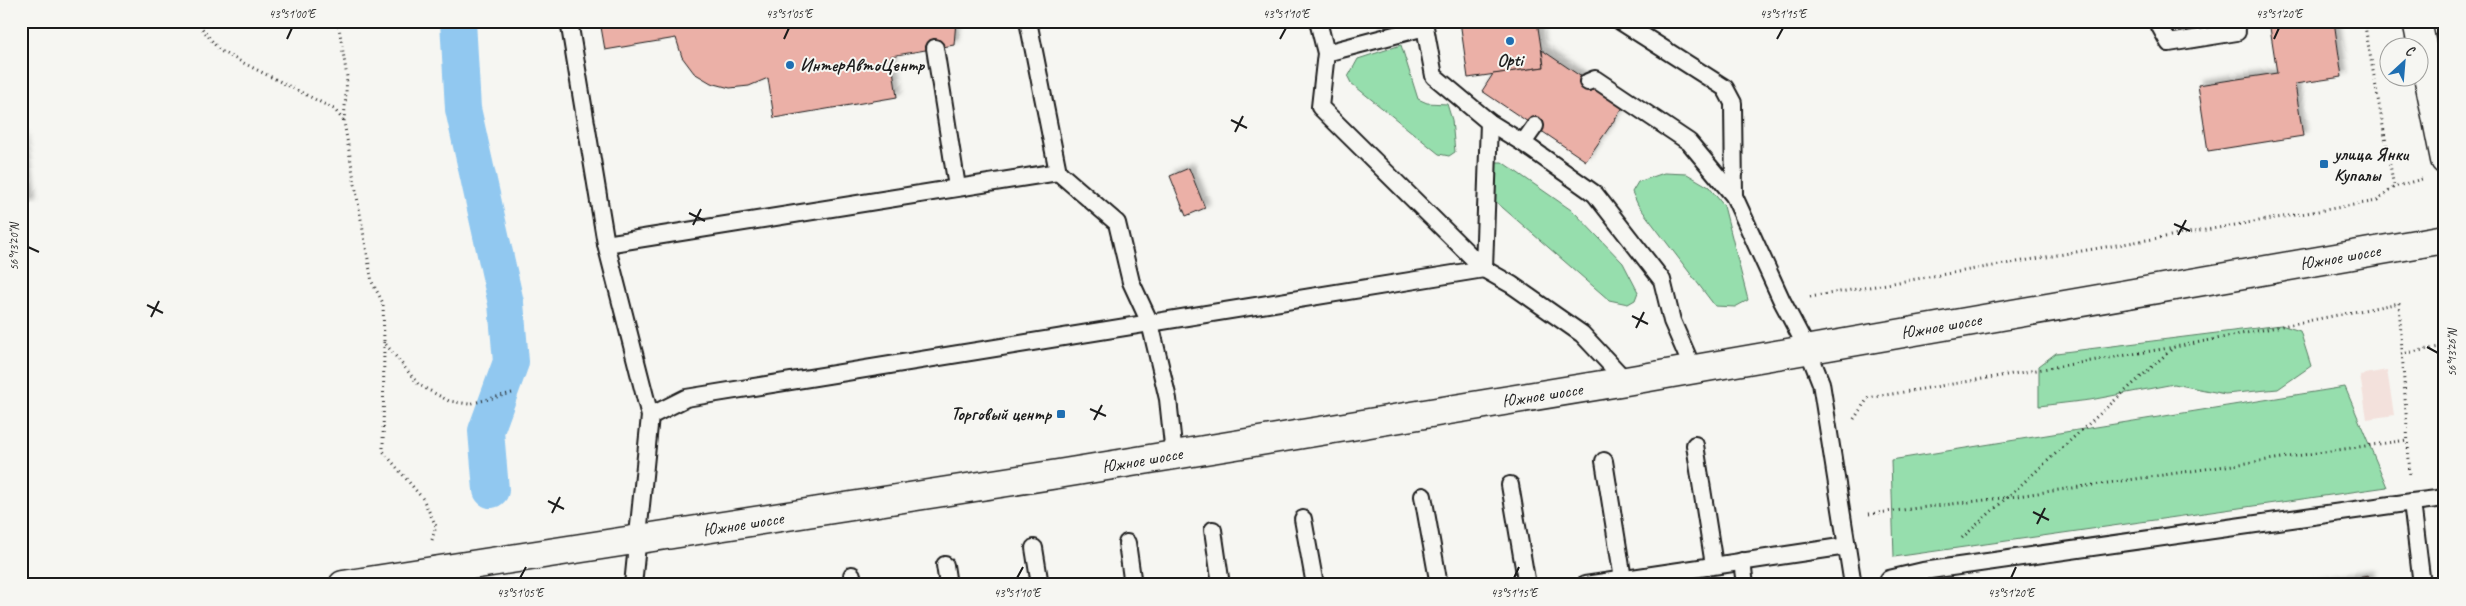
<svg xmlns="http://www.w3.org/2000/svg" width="2466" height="606" viewBox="0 0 2466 606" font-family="Caveat,sans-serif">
<defs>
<filter id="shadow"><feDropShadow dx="4.5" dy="-4.5" stdDeviation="2.5" flood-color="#0004"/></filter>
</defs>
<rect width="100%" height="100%" fill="#f6f6f2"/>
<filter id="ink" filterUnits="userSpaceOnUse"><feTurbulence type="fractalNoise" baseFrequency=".02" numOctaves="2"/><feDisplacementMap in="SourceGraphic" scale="10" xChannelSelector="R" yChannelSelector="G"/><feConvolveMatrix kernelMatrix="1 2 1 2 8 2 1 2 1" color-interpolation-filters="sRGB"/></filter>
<g filter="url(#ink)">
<polygon fill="#f3e1dc" points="2387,370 2394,415 2367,419 2360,375"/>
<g fill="#96dead" stroke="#597d64">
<polygon points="1401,45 1418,99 1427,103 1447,104 1452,120 1455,152 1449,156 1439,154 1351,83 1348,77 1358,59"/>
<path d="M1488,162H1502L1574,212L1623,263L1638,292L1635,300L1628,304L1609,300L1480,188C1477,176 1479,170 1488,162Z"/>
<polygon points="1664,173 1687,174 1709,187 1724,206 1748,300 1735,307 1715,306 1638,205 1632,192 1638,182"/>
<polygon points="2281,325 2300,331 2311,366 2278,389 2225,394 2174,384 2090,400 2039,406 2039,366 2056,353"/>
<polygon points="2345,387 2387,487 1894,557 1891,460"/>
</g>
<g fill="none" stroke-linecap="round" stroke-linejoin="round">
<polyline stroke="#91c8f0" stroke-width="36" points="458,21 463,109 506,303 511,362 486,431 491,490"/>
</g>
<g fill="#ebb0a7" stroke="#1c1c1c" filter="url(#shadow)">
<polygon points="600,21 956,21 954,45 891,56 897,97 774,118 768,78 749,86 730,88 711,83 694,73 682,57 676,38 605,50"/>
<polygon points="1460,21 1537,21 1544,67 1468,78"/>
<polygon points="2269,21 2334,21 2342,77 2295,84 2303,136 2208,151 2198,85 2277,73"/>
<polygon points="1542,50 1624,106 1586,161 1482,91 1493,74 1544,67"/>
<polygon points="21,137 30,204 21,205"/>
<polygon points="1189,168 1205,208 1186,216 1170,176"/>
<polygon points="2369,576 2370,585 2309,585"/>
</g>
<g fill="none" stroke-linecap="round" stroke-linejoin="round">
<g stroke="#1c1c1c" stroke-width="20">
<g id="service">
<polyline points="569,21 606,244 650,416 633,585"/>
<polyline points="1028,21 1058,172"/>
<polyline points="1318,21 1326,53 1320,107 1484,269 1512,285 1582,334 1626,381"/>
<polyline points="1620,21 1725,88 1733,103 1734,196"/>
<polyline points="2157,21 2169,43 2237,32 2235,21"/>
<polyline points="935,48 957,187"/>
<polyline points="1326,53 1425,27 1434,76 1489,122 1523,143"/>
<polyline points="1588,82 1595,79 1689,142 1734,196 1782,301 1808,350 1821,383 1853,585"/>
<polyline points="1535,126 1523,143 1595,194 1662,280 1672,321 1693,369"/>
<polyline points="606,244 1058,172 1117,223 1131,282 1150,323 1168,399 1174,455"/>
<polyline points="1484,269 1489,122"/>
<polyline points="650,416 686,398 1484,269"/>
<polyline points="1695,445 1714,565"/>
<polyline points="1604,461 1623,579"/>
<polyline points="1510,485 1527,585"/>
<polyline points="1423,496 1439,585"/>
<polyline points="2412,502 2445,498"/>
<polyline points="1303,519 1315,585"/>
<polyline points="1213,530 1221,585"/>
<polyline points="1127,543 1133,585"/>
<polyline points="1034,548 1040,585"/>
<polyline points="1742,561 1745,585"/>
<polyline points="945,565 948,585"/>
<polyline points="852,575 853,585"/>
<polyline points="1889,579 1923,571 2412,502 2422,585"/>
<polyline points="1585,585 1847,546"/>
</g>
</g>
<g stroke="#1c1c1c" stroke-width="31">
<polyline id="tertiary" points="2417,21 2445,160"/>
</g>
<g stroke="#1c1c1c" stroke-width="31">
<polyline id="primary" points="343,585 1058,474 1626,381 2445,239"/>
</g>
<g stroke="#1c1c1c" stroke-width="3" stroke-dasharray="1 4" stroke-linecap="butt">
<polyline points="196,21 220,51 334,109 344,121"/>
<polyline points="338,21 347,77 344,122 372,282 383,303 384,342 419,385 449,401 469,404 512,393"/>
<polyline points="2364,21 2394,187"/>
<polyline points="1810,297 2377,201 2394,187 2422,179"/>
<polyline points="384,342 383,451 423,499 436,526 432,540"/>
<polyline points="2401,354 2445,346"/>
<polyline points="1854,419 1868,398 2175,347 2399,303 2410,476"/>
<polyline points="1869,514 2010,497 2407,440"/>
<polyline points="1962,538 2174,347"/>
</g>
<use href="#service" stroke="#f6f6f2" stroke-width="16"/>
<use href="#tertiary" stroke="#f6f6f2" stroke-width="28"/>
<use href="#primary" stroke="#f6f6f2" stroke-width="28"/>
</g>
</g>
<path fill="none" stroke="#1c1c1c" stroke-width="2" d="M287,39L292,28M784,39L789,28M1280,39L1286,28M1777,39L1783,28M2274,39L2279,28M1231,120L1247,128M1235,132L1243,116M689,213L705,221M2174,224L2190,231M693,225L701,209M2178,235L2186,220M28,247L39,252M147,305L163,313M1632,316L1648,324M151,317L159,301M1636,328L1644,312M2427,347L2438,353M1090,409L1106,416M1094,420L1102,405M548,501L564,509M2033,512L2049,520M552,513L560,497M2037,524L2045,508M520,578L526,567M1017,578L1023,567M1514,578L1519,567M2011,578L2016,567"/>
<g fill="#1f6fb2" stroke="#f6f6f2" stroke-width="2">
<circle cx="1510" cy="41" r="5"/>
<circle cx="790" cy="65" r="5"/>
<rect x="2319" y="159" width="10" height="10" rx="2.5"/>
<rect x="1056" y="409" width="10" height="10" rx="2.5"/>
</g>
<g text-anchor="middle" stroke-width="4" stroke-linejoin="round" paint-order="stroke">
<g font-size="18" font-weight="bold" fill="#1c1c1c" stroke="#f6f6f2" text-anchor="start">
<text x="1510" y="66" text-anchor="middle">Opti</text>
<text x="800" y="71">ИнтерАвтоЦентр</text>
<text x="2334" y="160">улица Янки<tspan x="2334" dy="21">Купалы</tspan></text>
<text x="1051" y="420" text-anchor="end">Торговый центр</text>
</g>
<g font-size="18" fill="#1c1c1c" stroke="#f6f6f2">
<text transform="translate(2340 257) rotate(-10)" y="6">Южное шоссе</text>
<text transform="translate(1941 326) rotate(-10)" y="6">Южное шоссе</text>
<text transform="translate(1542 395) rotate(-9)" y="6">Южное шоссе</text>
<text transform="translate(1142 460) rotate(-10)" y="6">Южное шоссе</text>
<text transform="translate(743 524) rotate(-9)" y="6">Южное шоссе</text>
</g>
</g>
<rect width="2466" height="606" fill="none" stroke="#f6f6f2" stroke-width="55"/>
<g transform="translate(2404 62) rotate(26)"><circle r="24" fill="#f6f6f2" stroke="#9f9f9c"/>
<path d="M0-4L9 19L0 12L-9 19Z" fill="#1f6fb2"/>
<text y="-8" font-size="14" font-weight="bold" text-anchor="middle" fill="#1c1c1c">С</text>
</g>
<rect x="28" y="28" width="2410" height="550" fill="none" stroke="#1c1c1c" stroke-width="2"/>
<g font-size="12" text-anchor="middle" fill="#1c1c1c">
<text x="292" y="18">43°51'00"E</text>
<text x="789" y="18">43°51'05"E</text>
<text x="1286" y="18">43°51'10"E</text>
<text x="1783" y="18">43°51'15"E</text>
<text x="2279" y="18">43°51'20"E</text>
<text transform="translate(14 247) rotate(-90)" y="4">56°13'20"N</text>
<text transform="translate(2452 353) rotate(-90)" y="4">56°13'26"N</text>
<text x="520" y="597">43°51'05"E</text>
<text x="1017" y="597">43°51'10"E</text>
<text x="1514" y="597">43°51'15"E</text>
<text x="2011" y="597">43°51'20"E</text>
</g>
</svg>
